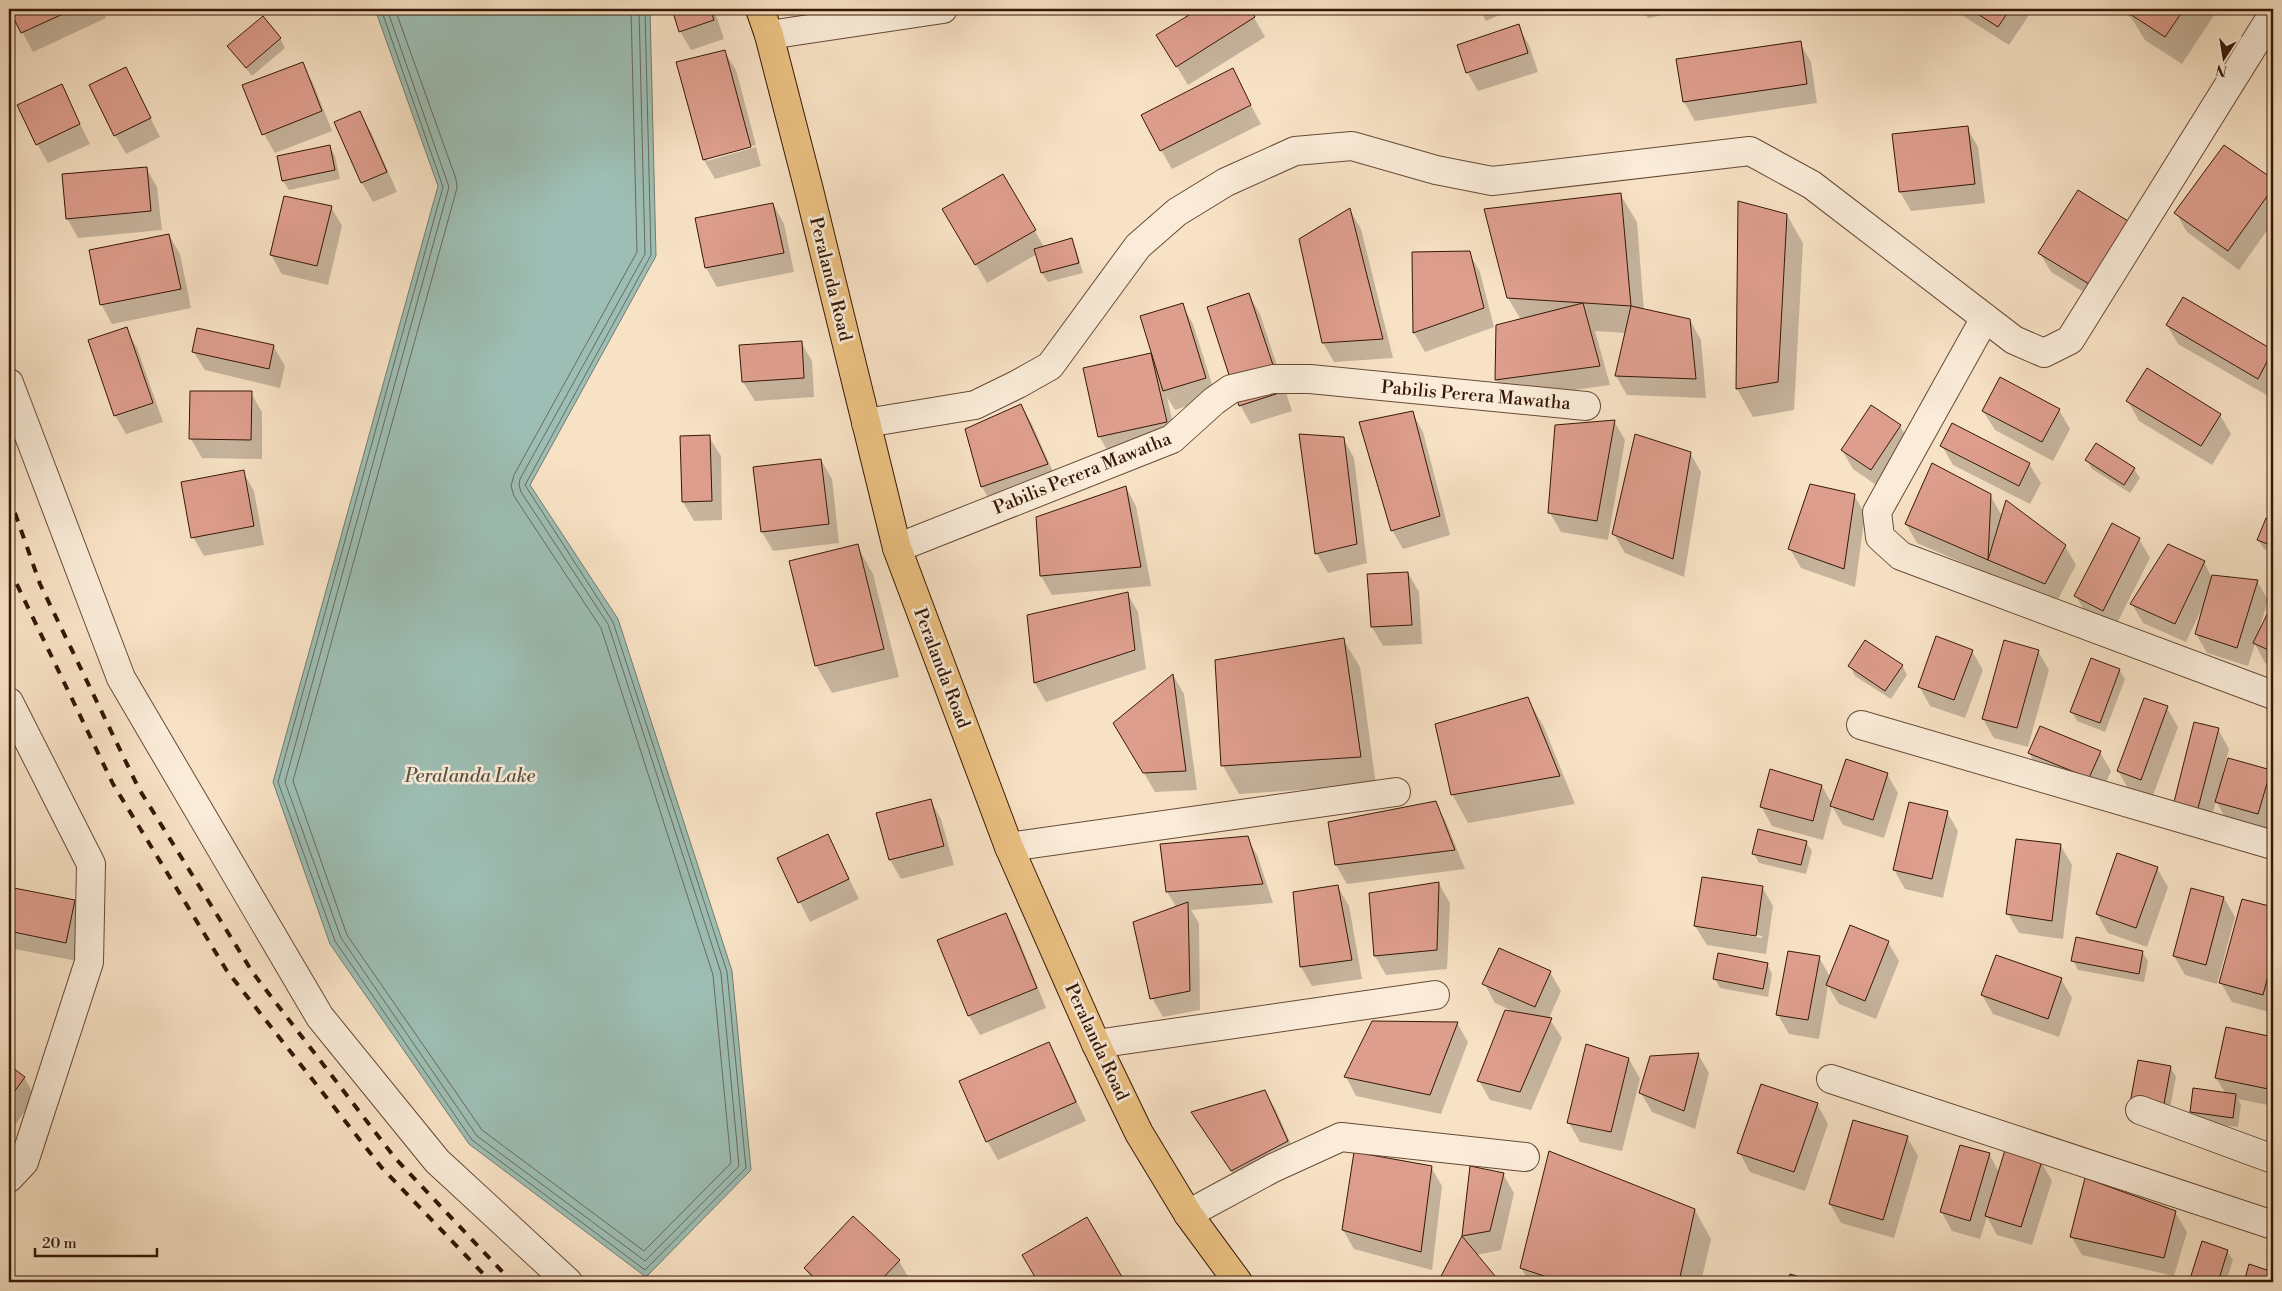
<svg xmlns="http://www.w3.org/2000/svg" width="2282" height="1291" viewBox="0 0 2282 1291" font-family="'Libre Bodoni',serif">
<rect width="100%" height="100%" fill="#f8e2c5"/>
<filter id="stains"><feTurbulence type="fractalNoise" baseFrequency=".004" numOctaves="4"/><feColorMatrix values="0 0 0 0 .2 0 0 0 0 .09 0 0 0 0 .02 0 0 0 .5 -.17"/></filter>
<radialGradient id="worn" r=".72"><stop offset=".6" stop-color="#630" stop-opacity="0"/><stop offset="1" stop-color="#630" stop-opacity=".3"/></radialGradient>
<polygon fill="#9dbeb4" stroke="#747b6e" points="375,9 650,9 656,256 530,485 618,619 732,971 751,1170 646,1277 469,1144 330,944 273,782 438,186"/>
<g fill="#0003" fill-rule="evenodd">
<polygon points="10,9 101,9 106,18 33,52"/>
<polygon points="673,9 714,9 724,39 691,50 680,31"/>
<polygon points="1201,9 1249,9 1265,37 1188,85 1158,36"/>
<polygon points="1479,9 1513,9 1486,21"/>
<polygon points="1642,9 1695,9 1648,18"/>
<polygon points="1952,9 2033,9 2009,45"/>
<polygon points="2120,9 2218,9 2182,64 2145,40 2132,19"/>
<polygon points="1518,26 1529,45 1538,72 1478,91 1467,72"/>
<polygon points="280,38 285,48 252,76 229,46"/>
<polygon points="1800,43 1811,62 1817,103 1695,121 1684,102"/>
<polygon points="724,51 736,70 756,145 707,158 707,161 756,147 761,166 715,179 704,160 678,63"/>
<polygon points="302,64 313,83 332,131 275,153 264,134"/>
<polygon points="126,69 160,137 126,154 115,135"/>
<polygon points="1232,70 1261,124 1172,169 1161,150"/>
<polygon points="61,86 90,144 48,163 37,144"/>
<polygon points="360,113 371,132 397,192 373,202 362,183 336,123"/>
<polygon points="1967,128 1978,147 1985,203 1911,211 1900,192 1894,135"/>
<polygon points="329,146 335,156 340,179 289,190 283,181"/>
<polygon points="2224,146 2273,181 2273,222 2239,270 2187,232 2176,213"/>
<polygon points="146,168 157,187 162,230 78,238 67,218"/>
<polygon points="1003,176 1044,247 1071,240 1076,249 1083,273 1048,282 1042,273 1037,254 987,283 944,210"/>
<polygon points="1620,194 1637,222 1644,311 1690,320 1701,340 1706,398 1627,395 1616,376 1626,333 1595,331 1610,385 1507,399 1496,380 1521,320 1508,298"/>
<polygon points="773,204 784,224 794,272 717,287 706,268"/>
<polygon points="331,207 342,226 328,285 282,274 271,255"/>
<polygon points="1350,210 1361,229 1393,358 1334,362 1323,343"/>
<polygon points="1787,215 1803,243 1794,410 1753,417 1737,389"/>
<polygon points="169,235 180,254 191,308 112,324 101,304"/>
<polygon points="2138,241 2100,302 2051,272 2040,253"/>
<polygon points="1469,253 1480,272 1494,327 1425,352 1414,333 1413,254"/>
<polygon points="1249,295 1260,314 1292,411 1251,424 1240,405"/>
<polygon points="2183,299 2273,352 2273,391 2270,397 2178,344 2167,325"/>
<polygon points="1182,305 1193,324 1216,397 1175,410 1167,397 1177,441 1110,455 1099,436 1084,369 1153,354"/>
<polygon points="126,329 137,348 163,422 126,434 115,415"/>
<polygon points="801,342 812,361 814,397 755,401 743,382"/>
<polygon points="274,347 285,366 280,388 205,370 193,351"/>
<polygon points="251,393 262,412 262,459 202,458 191,439"/>
<polygon points="2128,401 2220,415 2231,434 2212,465 2139,421"/>
<polygon points="1021,405 1032,424 1058,483 993,506 982,487 967,430"/>
<polygon points="2059,410 2070,429 2053,461 1995,430 1983,411"/>
<polygon points="1412,412 1423,432 1450,535 1403,549 1392,530"/>
<polygon points="1614,421 1625,440 1608,540 1561,532 1550,513"/>
<polygon points="1952,425 2029,464 2041,483 2030,504 1953,465 1942,446"/>
<polygon points="1900,426 1911,445 1882,489 1853,469 1842,450"/>
<polygon points="1300,435 1343,438 1354,458 1367,563 1328,573 1317,554"/>
<polygon points="709,437 721,456 722,520 694,521 683,502"/>
<polygon points="1690,453 1701,472 1684,577 1625,553 1614,534"/>
<polygon points="821,460 832,479 839,543 773,551 762,532"/>
<polygon points="2087,460 2134,469 2140,478 2130,493 2092,469"/>
<polygon points="243,472 254,491 264,545 204,556 193,537"/>
<polygon points="1126,487 1136,506 1151,586 1052,595 1041,576"/>
<polygon points="1854,495 1865,514 1855,587 1801,568 1790,549"/>
<polygon points="1990,495 2002,516 2065,546 2076,565 2056,603 1917,543 1906,524"/>
<polygon points="2266,519 2273,522 2273,553 2264,549 2258,540"/>
<polygon points="2139,539 2150,558 2114,629 2087,615 2076,596"/>
<polygon points="857,546 873,574 899,677 832,693 816,665"/>
<polygon points="2204,562 2211,576 2257,581 2268,600 2259,630 2273,605 2273,666 2265,663 2255,644 2248,666 2207,653 2196,634 2201,610 2186,642 2143,623 2132,604"/>
<polygon points="1408,573 1419,592 1422,644 1383,646 1372,627"/>
<polygon points="1127,593 1138,612 1146,669 1046,702 1035,683 1028,616"/>
<polygon points="1343,639 1360,667 1376,785 1239,794 1223,766"/>
<polygon points="1972,651 1983,670 1965,718 1930,706 1919,686"/>
<polygon points="2038,651 2049,670 2028,747 1994,738 1983,719"/>
<polygon points="1902,665 1907,675 1891,699 1855,676 1850,666"/>
<polygon points="2119,670 2125,679 2105,732 2077,721 2072,712"/>
<polygon points="1173,675 1184,694 1197,790 1155,792 1126,742"/>
<polygon points="1528,699 1544,727 1575,804 1468,823 1452,794"/>
<polygon points="2167,708 2178,727 2152,798 2129,790 2118,771"/>
<polygon points="2218,729 2229,749 2223,773 2270,772 2273,777 2273,817 2269,833 2227,821 2216,801 2208,831 2185,825"/>
<polygon points="2100,752 2111,771 2100,797 2040,772 2029,753"/>
<polygon points="1887,774 1898,793 1884,838 1843,825 1832,806 1823,840 1772,826 1761,806 1822,786 1832,804"/>
<polygon points="930,800 941,819 954,865 901,879 890,860"/>
<polygon points="1435,803 1446,822 1465,869 1347,884 1336,865"/>
<polygon points="1947,812 1958,831 1943,898 1905,889 1894,870"/>
<polygon points="828,836 859,899 810,922 778,859"/>
<polygon points="1247,837 1258,857 1273,903 1191,910 1199,923 1200,1010 1163,1017 1152,998 1177,908 1167,892"/>
<polygon points="1806,842 1812,851 1806,874 1759,863 1754,854"/>
<polygon points="2061,846 2072,865 2063,939 2019,933 2008,914"/>
<polygon points="2157,868 2168,887 2147,947 2108,933 2097,914"/>
<polygon points="1439,884 1450,903 1447,969 1386,975 1375,956 1371,894"/>
<polygon points="1338,887 1349,906 1362,979 1312,986 1301,967"/>
<path d="M1762,887L1773,906L1766,954L1707,945L1695,926ZM1707,927L1762,936V938L1707,929Z"/>
<polygon points="9,889 74,901 85,921 77,961 9,948"/>
<polygon points="2224,898 2235,917 2217,984 2185,975 2174,956"/>
<polygon points="2243,901 2273,909 2273,1013 2232,1002 2221,983"/>
<polygon points="1005,914 1016,933 1046,1008 980,1035 969,1016"/>
<polygon points="1888,942 1899,961 1876,1019 1839,1004 1828,986 1819,1039 1789,1034 1778,1015 1819,957 1830,977"/>
<polygon points="2142,952 2148,961 2144,982 2078,970 2073,960"/>
<polygon points="1767,964 1772,974 1768,997 1720,988 1715,979"/>
<polygon points="1550,972 1561,991 1549,1018 1562,1038 1531,1110 1490,1100 1479,1081 1517,1013 1495,1003 1484,983"/>
<polygon points="2061,979 2072,998 2059,1037 1993,1014 1982,995"/>
<polygon points="1457,1023 1468,1042 1441,1114 1356,1096 1346,1077"/>
<polygon points="2227,1029 2273,1039 2273,1106 2238,1099 2241,1105 2238,1127 2196,1122 2191,1112 2194,1090 2226,1094 2216,1078"/>
<polygon points="1048,1043 1059,1062 1086,1121 998,1160 987,1141"/>
<polygon points="1698,1054 1709,1073 1695,1129 1652,1112 1641,1093"/>
<polygon points="1629,1059 1640,1079 1622,1151 1580,1142 1569,1123"/>
<polygon points="9,1067 24,1077 35,1097 13,1128 9,1125"/>
<polygon points="2170,1067 2176,1077 2168,1118 2137,1112"/>
<polygon points="1265,1091 1276,1110 1298,1160 1243,1189 1193,1113"/>
<polygon points="1817,1104 1828,1124 1805,1191 1750,1172 1739,1152"/>
<polygon points="1907,1137 1918,1156 1894,1238 1841,1223 1830,1204"/>
<polygon points="1989,1154 1999,1172 2041,1162 2052,1181 2032,1245 1997,1235 1987,1217 1980,1239 1952,1231 1941,1211"/>
<polygon points="1431,1167 1442,1186 1432,1270 1354,1249 1343,1230"/>
<polygon points="1471,1167 1503,1174 1514,1193 1501,1250 1476,1255 1498,1282 1440,1282 1464,1236"/>
<polygon points="1695,1210 1711,1239 1701,1282 1530,1282 1521,1268"/>
<polygon points="2175,1212 2187,1232 2174,1276 2082,1255 2071,1236"/>
<polygon points="853,1218 899,1261 910,1280 908,1282 813,1282 805,1268"/>
<polygon points="1087,1219 1124,1282 1039,1282 1024,1256"/>
<polygon points="2203,1243 2227,1251 2233,1260 2226,1282 2190,1282"/>
</g>
<g fill="none" stroke-linecap="round" stroke-linejoin="round">
<g stroke="#6a6a5d" stroke-width="1">
<polyline points="381,9 443,187 278,782 335,941 472,1140 645,1270 746,1168 727,972 613,622 525,485 651,255 645,9"/>
<polyline points="387,9 449,187 285,782 341,938 477,1136 645,1261 739,1166 721,973 608,624 521,492 519,485 520,479 645,254 639,9"/>
<polyline points="395,9 456,179 457,188 293,781 347,935 482,1130 644,1251 731,1163 713,975 601,628 514,496 511,486 514,475 637,252 631,9"/>
</g>
</g>
<g fill="#de9e8d" stroke="#361706">
<polygon points="9,9 74,9 21,33"/>
<polygon points="672,9 710,9 714,20 679,32"/>
<polygon points="1199,9 1250,9 1255,17 1176,67 1156,35"/>
<polygon points="1970,9 2010,9 1998,27"/>
<polygon points="2129,9 2184,9 2165,37 2127,12"/>
<polygon points="263,16 281,38 246,68 227,46"/>
<polygon points="1519,24 1528,53 1466,73 1457,45"/>
<polygon points="1801,41 1807,84 1683,102 1676,59"/>
<polygon points="725,50 751,147 703,160 676,62"/>
<polygon points="303,62 322,111 262,135 242,85"/>
<polygon points="126,67 151,118 114,136 89,85"/>
<polygon points="1233,68 1251,105 1160,151 1141,115"/>
<polygon points="62,84 80,124 36,145 17,105"/>
<polygon points="360,111 387,172 361,183 334,122"/>
<polygon points="1968,126 1975,184 1899,192 1892,134"/>
<polygon points="330,145 335,170 282,181 277,156"/>
<polygon points="2224,145 2273,179 2273,188 2228,251 2174,213"/>
<polygon points="147,167 151,211 66,219 62,174"/>
<polygon points="1003,174 1036,230 975,265 942,209"/>
<polygon points="2078,190 2128,221 2089,284 2038,253"/>
<polygon points="1621,193 1631,306 1507,298 1484,209"/>
<polygon points="284,196 332,206 317,266 270,255"/>
<polygon points="1738,201 1787,214 1778,382 1736,389"/>
<polygon points="773,203 784,253 705,268 695,218"/>
<polygon points="1350,208 1383,339 1322,343 1299,239"/>
<polygon points="169,234 181,289 100,305 89,250"/>
<polygon points="1072,238 1079,263 1041,273 1034,249"/>
<polygon points="1470,251 1484,308 1413,333 1412,252"/>
<polygon points="1249,293 1282,392 1239,406 1207,307"/>
<polygon points="2183,297 2273,350 2258,379 2166,325"/>
<polygon points="1183,303 1206,378 1163,391 1140,316"/>
<polygon points="1583,303 1600,366 1495,380 1496,325"/>
<polygon points="1631,306 1690,319 1696,379 1615,376"/>
<polygon points="127,327 153,403 114,416 88,340"/>
<polygon points="197,328 274,345 269,369 192,352"/>
<polygon points="802,341 804,378 742,382 739,345"/>
<polygon points="1151,353 1167,422 1098,437 1083,368"/>
<polygon points="2147,368 2221,414 2201,446 2126,401"/>
<polygon points="2000,377 2060,409 2042,442 1982,411"/>
<polygon points="190,391 252,391 251,440 189,439"/>
<polygon points="1021,404 1048,464 981,487 965,429"/>
<polygon points="1871,405 1901,425 1871,470 1841,450"/>
<polygon points="1413,411 1440,516 1391,531 1359,422"/>
<polygon points="1615,420 1597,521 1548,513 1555,425"/>
<polygon points="1952,423 2030,463 2019,486 1940,446"/>
<polygon points="1299,434 1344,437 1357,544 1315,554"/>
<polygon points="1635,434 1691,452 1673,559 1612,534"/>
<polygon points="710,435 712,501 682,502 680,436"/>
<polygon points="2096,443 2135,468 2124,485 2085,460"/>
<polygon points="821,459 829,524 761,532 753,467"/>
<polygon points="1932,463 1991,494 1988,560 1905,524"/>
<polygon points="244,470 254,526 191,538 181,482"/>
<polygon points="1810,484 1855,494 1844,569 1788,549"/>
<polygon points="1126,486 1141,567 1040,576 1036,517"/>
<polygon points="2006,500 2066,545 2045,584 1988,560"/>
<polygon points="2266,518 2273,520 2273,546 2257,540"/>
<polygon points="2112,523 2140,538 2103,611 2074,596"/>
<polygon points="858,544 884,649 815,666 789,561"/>
<polygon points="2168,544 2205,561 2175,624 2130,604"/>
<polygon points="1408,572 1412,625 1371,627 1367,574"/>
<polygon points="2212,575 2258,580 2237,648 2195,634"/>
<polygon points="1128,592 1135,650 1034,683 1027,615"/>
<polygon points="2273,602 2273,652 2253,643"/>
<polygon points="1936,636 1973,650 1954,700 1918,687"/>
<polygon points="1344,638 1361,757 1221,766 1215,660"/>
<polygon points="1865,640 1903,665 1885,691 1848,666"/>
<polygon points="2004,640 2039,650 2017,728 1982,719"/>
<polygon points="2091,658 2120,669 2100,723 2070,712"/>
<polygon points="1173,674 1186,771 1143,773 1113,723"/>
<polygon points="1528,697 1560,776 1451,795 1435,724"/>
<polygon points="2144,698 2168,706 2141,780 2117,771"/>
<polygon points="2194,722 2219,728 2197,812 2173,806"/>
<polygon points="2040,726 2101,751 2089,778 2028,753"/>
<polygon points="2228,758 2271,770 2258,814 2215,802"/>
<polygon points="1846,759 1888,773 1873,820 1830,806"/>
<polygon points="1770,769 1822,785 1813,821 1760,807"/>
<polygon points="931,799 944,846 889,860 876,813"/>
<polygon points="1436,801 1455,850 1335,865 1328,822"/>
<polygon points="1909,802 1948,811 1932,879 1893,870"/>
<polygon points="1758,829 1807,841 1801,865 1752,854"/>
<polygon points="828,834 849,879 798,903 777,858"/>
<polygon points="1248,836 1263,884 1166,892 1160,844"/>
<polygon points="2016,839 2061,844 2052,921 2006,914"/>
<polygon points="2117,853 2158,867 2136,928 2096,914"/>
<polygon points="1702,877 1763,886 1756,936 1694,926"/>
<polygon points="1439,882 1437,950 1374,956 1369,893"/>
<polygon points="1338,885 1352,960 1300,967 1293,892"/>
<polygon points="9,887 75,900 66,943 9,931"/>
<polygon points="2191,888 2224,897 2206,965 2173,956"/>
<polygon points="2242,899 2273,907 2273,957 2263,995 2219,983"/>
<polygon points="1188,902 1190,991 1150,999 1133,922"/>
<polygon points="1006,913 1037,988 968,1016 937,940"/>
<polygon points="1850,925 1889,941 1865,1001 1826,985"/>
<polygon points="2076,937 2143,951 2139,974 2071,961"/>
<polygon points="1499,948 1551,971 1535,1007 1482,984"/>
<polygon points="1788,951 1820,956 1808,1020 1776,1015"/>
<polygon points="1718,953 1768,963 1763,989 1713,979"/>
<polygon points="1996,955 2062,978 2048,1019 1981,995"/>
<polygon points="1505,1010 1552,1018 1520,1092 1477,1081"/>
<polygon points="1372,1021 1458,1022 1430,1095 1344,1077"/>
<polygon points="2226,1027 2273,1037 2273,1090 2215,1078"/>
<polygon points="1049,1042 1076,1102 986,1142 959,1081"/>
<polygon points="1586,1044 1629,1058 1611,1132 1567,1123"/>
<polygon points="1699,1053 1684,1111 1639,1093 1650,1056"/>
<polygon points="2138,1060 2171,1066 2163,1109 2130,1103"/>
<polygon points="9,1065 25,1077 9,1099"/>
<polygon points="1761,1084 1818,1103 1794,1172 1737,1153"/>
<polygon points="2193,1088 2236,1094 2233,1118 2190,1112"/>
<polygon points="1265,1090 1288,1141 1231,1171 1191,1112"/>
<polygon points="1853,1120 1908,1136 1883,1220 1829,1204"/>
<polygon points="1960,1145 1990,1153 1970,1221 1940,1212"/>
<polygon points="2005,1150 2042,1161 2021,1227 1985,1216"/>
<polygon points="1549,1151 1695,1209 1679,1282 1562,1282 1520,1268"/>
<polygon points="1354,1152 1432,1166 1421,1252 1342,1230"/>
<polygon points="1470,1166 1504,1173 1490,1231 1462,1236"/>
<polygon points="2085,1178 2176,1211 2164,1258 2070,1237"/>
<polygon points="853,1216 900,1260 879,1282 819,1282 804,1268"/>
<polygon points="1087,1217 1125,1282 1038,1282 1022,1255"/>
<polygon points="1462,1236 1500,1282 1438,1282"/>
<polygon points="2202,1241 2228,1250 2218,1282 2189,1282"/>
<polygon points="2249,1264 2273,1272 2273,1282 2244,1282"/>
<polygon points="1790,1274 1816,1282 1787,1282"/>
</g>
<g fill="none" stroke-linecap="round" stroke-linejoin="round">
<g stroke="#664a36" stroke-width="30">
<g id="minor">
<polyline points="769,35 943,9"/>
<polyline points="1985,318 1877,512 1880,537 1901,556 2273,695"/>
<polyline points="9,383 121,678 320,1017 437,1161 568,1282"/>
<polyline points="866,423 975,405 1018,384 1050,366 1138,246 1177,212 1226,182 1295,151 1352,146 1436,170 1492,181 1750,151 1812,185 2014,340 2044,353 2070,340 2273,14"/>
<polyline points="897,548 1172,439 1214,401 1231,389 1273,379 1310,379 1586,406"/>
<polyline points="9,702 91,864 89,962 24,1162 9,1178"/>
<polyline points="1861,725 2273,845"/>
<polyline points="1009,847 1396,792"/>
<polyline points="1096,1044 1435,995"/>
<polyline points="1831,1079 2273,1225"/>
<polyline points="2140,1110 2273,1159"/>
<polyline points="1188,1214 1273,1168 1341,1137 1525,1157"/>
</g>
</g>
<g stroke="#361706" stroke-width="30">
<polyline id="primary" points="760,9 769,35 809,190 897,548 1009,847 1096,1044 1139,1133 1188,1214 1238,1282"/>
</g>
<use href="#minor" stroke="#faecd9" stroke-width="28"/>
<use href="#primary" stroke="#ecc182" stroke-width="28"/>
<g stroke="#361706" stroke-width="4" stroke-dasharray="9 9" stroke-linecap="butt">
<polyline points="9,496 40,584 139,789 253,973 395,1158 512,1282"/>
<polyline points="9,568 113,784 227,971 382,1168 491,1282"/>
</g>
</g>
<g text-anchor="middle" stroke-width="5" stroke-linejoin="round" paint-order="stroke">
<g font-size="18" fill="#361706" stroke="#faecd9">
<text transform="translate(831 279) rotate(76)" y="6">Peralanda Road</text>
<text transform="translate(1476 395) rotate(5)" y="6">Pabilis Perera Mawatha</text>
<text transform="translate(1082 473) rotate(-22)" y="6">Pabilis Perera Mawatha</text>
<text transform="translate(942 668) rotate(69)" y="6">Peralanda Road</text>
<text transform="translate(1097 1042) rotate(65)" y="6">Peralanda Road</text>
</g>
<g font-size="19" font-style="italic" fill="#5a5143" stroke="#faecd9">
<text x="470" y="782">Peralanda Lake</text>
</g>
</g>
<rect width="2282" height="1291" fill="none" stroke="#f8e2c5" stroke-width="30"/>
<rect x="10" y="10" width="2262" height="1271" fill="none" stroke="#361706" stroke-width="2.5"/>
<rect x="15" y="15" width="2252" height="1261" fill="none" stroke="#361706"/>
<g transform="translate(2224 58) rotate(192)" stroke="#faecd9" stroke-width="4" paint-order="stroke">
<path d="M0-4L9 19L0 12L-9 19Z" fill="#361706"/>
<text y="-8" font-size="14" font-weight="bold" text-anchor="middle" fill="#361706">N</text>
</g>
<path d="M35 1248v8h122v-8" fill="none" stroke="#361706" stroke-width="2.5"/>
<text x="42" y="1248" font-size="15" fill="#361706" stroke="#faecd9" stroke-width="4" paint-order="stroke">20 m</text>
<rect width="100%" height="100%" filter="url(#stains)"/>
<rect width="100%" height="100%" fill="url(#worn)"/>
</svg>
